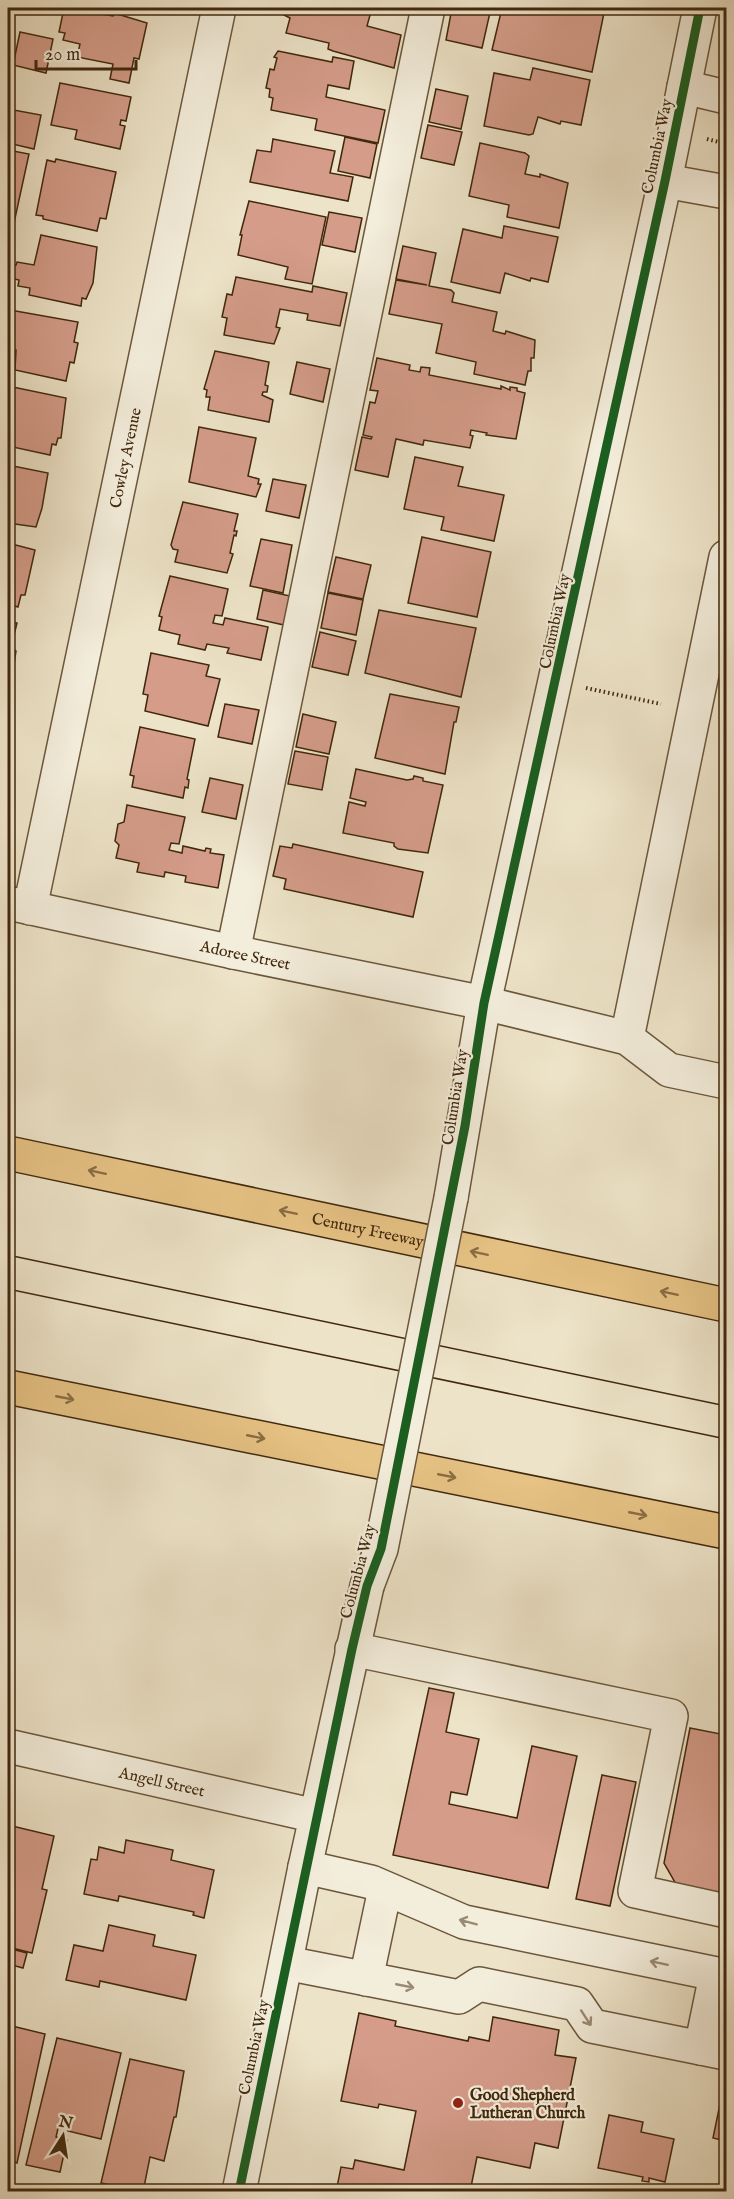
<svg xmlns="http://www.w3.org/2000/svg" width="734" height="2199" viewBox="0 0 734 2199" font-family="'IM FELL English',serif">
<rect width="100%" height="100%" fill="#ede3c8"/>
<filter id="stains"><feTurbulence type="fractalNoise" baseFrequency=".00333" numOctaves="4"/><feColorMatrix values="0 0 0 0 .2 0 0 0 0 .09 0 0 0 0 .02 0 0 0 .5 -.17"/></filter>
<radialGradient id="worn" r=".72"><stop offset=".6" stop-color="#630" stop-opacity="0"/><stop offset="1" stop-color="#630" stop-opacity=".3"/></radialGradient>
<g fill="#d49c89" stroke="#41280d" stroke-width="1.5">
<polygon points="64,8 113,16 114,13 147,23 139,59 134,58 129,83 110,79 113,64 77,57 80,44 63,40 65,33 59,32"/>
<polygon points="283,8 372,8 367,26 401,35 394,68 333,51 328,49 329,43 286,33 290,18 282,14"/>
<polygon points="452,8 491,8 482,48 446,40"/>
<polygon points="502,8 519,8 551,14 553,8 605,8 592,72 492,50"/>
<polygon points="20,32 53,39 46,73 13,65"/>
<polygon points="278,51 332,62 333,57 354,61 349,89 328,85 326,97 385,110 378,143 315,130 317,119 271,110 273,98 269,97 270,89 266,88 270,69 274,70 277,58 274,57"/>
<polygon points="533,68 590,80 581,125 561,121 560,124 538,117 533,134 529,135 484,126 494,73 530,80"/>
<polygon points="60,83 131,97 126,121 121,120 120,125 125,126 120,149 75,139 77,130 51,125"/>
<polygon points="436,89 468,96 461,129 429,122"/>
<polygon points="8,109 41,115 34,149 8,143"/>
<polygon points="428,125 462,132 454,165 421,158"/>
<polygon points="345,137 377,144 370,178 338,171"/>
<polygon points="273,139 335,151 330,173 353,177 348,201 250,182 257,150 271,152"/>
<polygon points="480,143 525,153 529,156 525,174 540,177 540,174 568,183 559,228 507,217 509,205 469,196"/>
<polygon points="8,150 29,154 14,223 8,222"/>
<polygon points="56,159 116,172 106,219 100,218 97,231 43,219 43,216 36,215 47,160 55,162"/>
<polygon points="249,201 326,217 312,284 285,279 288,267 238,255 242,235 240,235"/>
<polygon points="329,212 362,218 355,252 322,245"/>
<polygon points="504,226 558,237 548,282 531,278 530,281 505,273 500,293 451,282 463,229 502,238"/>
<polygon points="41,235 97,247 93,283 86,299 82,298 81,306 29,295 30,288 18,286 19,280 10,278 13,264 16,265 17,262 34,265"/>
<polygon points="403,246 436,253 429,286 451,290 454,293 452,302 497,312 493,331 505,334 506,331 535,340 534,358 531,358 531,371 528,371 525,385 474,374 476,362 436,353 442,324 389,314 396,280 427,285 396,279"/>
<polygon points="236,277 312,292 313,286 347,293 340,326 307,320 308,314 280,309 276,327 280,328 274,344 224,335 227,318 222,317 227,294 232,295"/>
<polygon points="10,310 78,322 74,342 78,343 74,363 70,362 66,381 15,370 16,350 8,348"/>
<polygon points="215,351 269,362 265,385 268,386 267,392 263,392 262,395 273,400 269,422 208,410 210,397 206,397 207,390 204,389"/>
<polygon points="377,358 410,365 409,370 420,372 421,367 430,368 429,375 501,389 501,386 510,390 510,387 517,388 517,391 525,393 516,439 486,435 487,433 471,430 470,435 473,436 470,448 424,440 423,445 396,439 388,477 355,470 362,437 371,439 372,437 363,435 370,402 375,403 378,391 370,390"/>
<polygon points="297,362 330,369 323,402 290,394"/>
<polygon points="8,386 66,398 61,438 58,438 56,445 52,444 50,455 8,446"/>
<polygon points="199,427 256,438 248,476 259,479 258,484 261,484 256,497 189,482"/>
<polygon points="415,457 463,467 458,486 504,495 494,541 441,530 444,517 404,509"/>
<polygon points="8,465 48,473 42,508 36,527 8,523"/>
<polygon points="273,479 306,485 299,518 266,511"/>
<polygon points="183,502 238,514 234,531 237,531 236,536 234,535 230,553 233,554 227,573 175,562 178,550 173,549 171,545"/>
<polygon points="422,537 491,552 477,617 408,603"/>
<polygon points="261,539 292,545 283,593 250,586"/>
<polygon points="8,543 35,550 25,595 21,595 18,607 8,604"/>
<polygon points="336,557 371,565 363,599 328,592"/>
<polygon points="170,576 228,589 222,616 215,615 213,623 223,625 225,618 268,627 261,660 227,653 229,648 207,644 205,650 178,644 180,635 159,630 162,617 159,616"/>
<polygon points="263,590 290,596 284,625 257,619"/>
<polygon points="328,593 363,600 356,635 321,628"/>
<polygon points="379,610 476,628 461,697 365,673"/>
<polygon points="8,621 17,623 11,647 16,651 14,664 8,667"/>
<polygon points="320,632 356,641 348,675 312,667"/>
<polygon points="151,653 209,665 206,676 220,679 208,726 145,711 148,695 143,694"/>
<polygon points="390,694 459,707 456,722 454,722 445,774 375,758"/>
<polygon points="225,704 259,710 252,744 218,737"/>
<polygon points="303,714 336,722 329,754 296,747"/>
<polygon points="140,727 195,739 187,779 189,780 188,788 185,787 183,798 132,787 134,776 130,775"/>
<polygon points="295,751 328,757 322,790 288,784"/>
<polygon points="356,769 407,780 413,779 414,776 423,778 423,781 443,785 428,853 398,849 394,846 394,843 343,833 349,802 365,806 366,802 350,798"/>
<polygon points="210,778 243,785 236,819 202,812"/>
<polygon points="127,805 185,817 179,844 171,843 169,850 182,853 183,846 205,851 206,848 211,849 210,853 224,855 218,888 185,882 186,876 165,872 164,877 137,872 139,863 116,858 119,845 115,841 118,824 124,822"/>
<polygon points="293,844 423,872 413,917 284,889 286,879 273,876 280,846 292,848"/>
<polygon points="429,1688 454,1693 446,1732 479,1739 467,1795 451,1792 449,1804 517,1818 532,1746 577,1756 548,1888 393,1855"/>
<polygon points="690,1728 726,1735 726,1818 722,1839 726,1840 726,1894 676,1884 664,1863"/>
<polygon points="602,1775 636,1782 610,1906 576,1899"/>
<polygon points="8,1825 54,1836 42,1889 47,1890 32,1953 8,1947"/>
<polygon points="126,1840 173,1850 171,1860 214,1870 204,1918 193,1915 194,1912 119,1896 118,1901 84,1894 91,1859 97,1860 99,1847 124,1853"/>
<polygon points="109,1925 155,1935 153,1946 196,1955 186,2000 100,1981 99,1987 66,1980 74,1945 103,1951"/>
<polygon points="8,1948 27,1953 23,1968 8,1964"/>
<polygon points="359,2013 396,2021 395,2026 468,2041 469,2037 489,2041 493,2017 559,2030 555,2055 576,2058 558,2148 535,2143 530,2168 477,2157 470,2192 336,2192 341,2167 353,2169 355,2160 404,2170 416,2111 379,2104 378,2108 341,2101"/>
<polygon points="8,2025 45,2034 17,2163 8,2160"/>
<polygon points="57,2038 121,2053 101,2139 68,2131 69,2126 59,2124 56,2137 67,2140 60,2172 26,2165"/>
<polygon points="130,2059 184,2071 176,2117 174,2117 164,2161 150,2157 143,2192 101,2183"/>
<polygon points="726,2075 726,2141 713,2138"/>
<polygon points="609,2115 643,2122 641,2132 674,2139 665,2182 649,2178 649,2182 642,2181 643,2177 598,2168"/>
</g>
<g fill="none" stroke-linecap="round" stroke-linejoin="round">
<g stroke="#6c573c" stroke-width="36">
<g id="minor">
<polyline points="684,87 726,97"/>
<polyline points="665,181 726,192"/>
<path id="s1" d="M8,903L233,952L484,1003L627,1038L669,1070L726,1082"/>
<path id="s2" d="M30,908L219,8"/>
<polyline points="233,952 428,8"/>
<polyline points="627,1038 726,557"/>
<polyline points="451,1198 484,1003 665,181 700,8"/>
<polyline points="352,1649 671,1716 635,1891 726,1911"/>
<path id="s3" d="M8,1746L316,1816"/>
<polyline points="305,1867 371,1882 464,1922 726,1976"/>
<polyline points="286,1963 459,1997 479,1984 577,2004 592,2026 726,2053"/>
<polyline points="366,1979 385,1889"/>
<polyline points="701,2048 716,1975"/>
<polyline points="239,2192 305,1867 367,1586"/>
</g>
</g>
<g stroke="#41280d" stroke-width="36">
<g id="highway">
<path id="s4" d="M8,1153L726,1305"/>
<polyline points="8,1387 726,1532"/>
</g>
</g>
<g stroke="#41280d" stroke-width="4" stroke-dasharray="1.5 3" stroke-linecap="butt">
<polyline points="707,139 726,144"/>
<polyline points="586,688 661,704"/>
</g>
<use href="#minor" stroke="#f3eddb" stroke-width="33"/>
<use href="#highway" stroke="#e6c284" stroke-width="33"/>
<g stroke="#41280d" stroke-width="1.5">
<polyline points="8,1255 726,1406"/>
<polyline points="8,1289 726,1439"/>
</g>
<g stroke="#6c573c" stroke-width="36" stroke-linecap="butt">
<polyline id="minor-bridge" points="367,1586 381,1549 451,1198"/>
</g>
<use href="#minor-bridge" stroke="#f3eddb" stroke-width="33"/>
<g stroke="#f3eddb" stroke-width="13">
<polyline id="cycleway" points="239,2192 352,1649 367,1586 381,1549 465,1126 484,1003 665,181 700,8"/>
</g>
<use href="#cycleway" stroke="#1b5e20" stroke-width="9"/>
</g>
<defs><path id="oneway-shaft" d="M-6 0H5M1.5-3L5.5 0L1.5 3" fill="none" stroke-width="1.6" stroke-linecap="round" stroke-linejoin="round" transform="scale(1.5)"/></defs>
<g stroke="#8b6d43">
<use href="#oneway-shaft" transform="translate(97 1172) rotate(-168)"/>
<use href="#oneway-shaft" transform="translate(288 1212) rotate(-168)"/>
<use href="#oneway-shaft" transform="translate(479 1253) rotate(-168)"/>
<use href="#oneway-shaft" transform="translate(669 1293) rotate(-168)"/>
<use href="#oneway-shaft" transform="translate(65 1398) rotate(11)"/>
<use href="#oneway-shaft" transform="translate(256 1437) rotate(11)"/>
<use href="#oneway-shaft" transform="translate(447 1476) rotate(11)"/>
<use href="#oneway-shaft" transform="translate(638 1514) rotate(11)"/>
</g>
<g stroke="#9a8a74">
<use href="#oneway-shaft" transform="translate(468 1922) rotate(-165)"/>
<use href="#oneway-shaft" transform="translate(659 1963) rotate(-168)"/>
<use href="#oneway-shaft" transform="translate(405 1986) rotate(11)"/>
<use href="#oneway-shaft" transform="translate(586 2018) rotate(57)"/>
</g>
<circle fill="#8f2418" stroke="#f3eddb" stroke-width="2" cx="458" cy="2103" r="6"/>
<g text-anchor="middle" stroke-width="4.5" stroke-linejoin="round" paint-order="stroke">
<g font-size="16" fill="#41280d" stroke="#f3eddb">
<text transform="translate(656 146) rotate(-78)" y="6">Columbia Way</text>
<text dy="6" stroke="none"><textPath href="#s2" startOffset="460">Cowley Avenue</textPath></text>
<text transform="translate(554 621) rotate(-78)" y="6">Columbia Way</text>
<text dy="6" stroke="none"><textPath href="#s1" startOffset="243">Adoree Street</textPath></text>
<text transform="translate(454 1097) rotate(-81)" y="6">Columbia Way</text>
<text dy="6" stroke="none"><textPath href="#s4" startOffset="368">Century Freeway</textPath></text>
<text transform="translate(357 1571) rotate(-75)" y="6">Columbia Way</text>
<text dy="6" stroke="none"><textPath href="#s3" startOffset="158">Angell Street</textPath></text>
<text transform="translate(253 2047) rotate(-78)" y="6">Columbia Way</text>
</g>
<g font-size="16" font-weight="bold" fill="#41280d" stroke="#f3eddb" text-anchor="start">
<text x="470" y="2100">Good Shepherd<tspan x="470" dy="18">Lutheran Church</tspan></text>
</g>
</g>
<rect width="734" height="2199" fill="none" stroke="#ede3c8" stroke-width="30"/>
<rect x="9" y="9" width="716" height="2181" fill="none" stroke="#41280d" stroke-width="3"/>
<rect x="15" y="15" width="704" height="2169" fill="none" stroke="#41280d" stroke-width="1.5"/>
<g transform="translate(63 2136) rotate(12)" stroke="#f3eddb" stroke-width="4.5" paint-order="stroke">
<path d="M0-4.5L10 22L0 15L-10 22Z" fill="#41280d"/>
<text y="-9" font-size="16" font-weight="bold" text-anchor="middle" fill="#41280d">N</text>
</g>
<path d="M36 60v9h100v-9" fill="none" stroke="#41280d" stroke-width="3"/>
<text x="45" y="60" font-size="18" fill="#41280d" stroke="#f3eddb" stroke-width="4.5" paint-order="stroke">20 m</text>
<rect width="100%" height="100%" filter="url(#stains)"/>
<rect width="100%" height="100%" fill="url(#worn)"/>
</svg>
